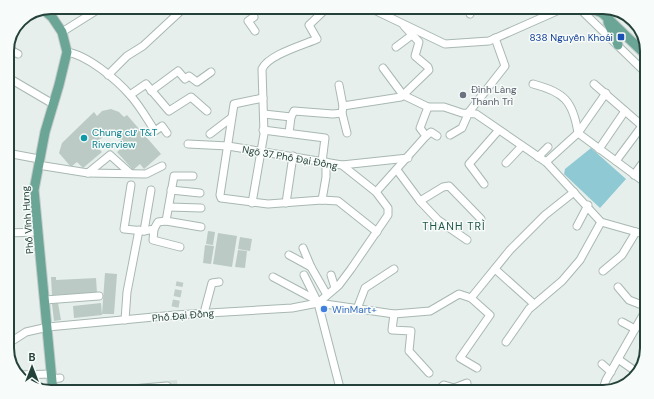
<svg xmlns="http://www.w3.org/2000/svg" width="654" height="399" viewBox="0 0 654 399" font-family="'DM Sans',sans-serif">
<rect width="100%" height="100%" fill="#e6efeb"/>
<polygon fill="#d4dfda" points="177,380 178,392 63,391"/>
<polygon fill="#8ec9d4" points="591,148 626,179 600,208 564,174 565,169"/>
<g fill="#bbcac4">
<polygon points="111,109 119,112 124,117 127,115 161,154 144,169 140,164 133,170 117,152 124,146 112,132 108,133 94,144 102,152 83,168 77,162 71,167 59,153 62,143 94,112 97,116 102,111"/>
<polygon points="208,231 215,232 213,245 206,244"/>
<polygon points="218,233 237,236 232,267 213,264"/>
<polygon points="240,237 252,239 250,251 238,249"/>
<polygon points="205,245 214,246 211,264 203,263"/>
<polygon points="238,250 247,251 245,268 235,267"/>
<polygon points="105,273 117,274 114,314 102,314"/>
<polygon points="51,277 56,277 56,280 96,278 97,293 52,295"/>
<polygon points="58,303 61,320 54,321 52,304"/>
<polygon points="101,303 102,315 74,318 73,306"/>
</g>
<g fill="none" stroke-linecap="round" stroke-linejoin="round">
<polyline stroke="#bfccc8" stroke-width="7" stroke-dasharray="7 3.5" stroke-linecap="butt" points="175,307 180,282"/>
<g stroke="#a8b8b2" stroke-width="9">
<g id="minor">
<polyline points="251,7 254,17 248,21 255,31"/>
<polyline points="368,7 445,44 489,41 566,7"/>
<polyline points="578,7 647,74"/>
<polyline points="620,12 643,34"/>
<polyline points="470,14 473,7"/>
<polyline points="62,32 102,7"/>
<polyline points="396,47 412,35"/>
<polyline points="7,48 18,54"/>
<path d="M67,52C87,55 116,79 130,95C140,106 147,119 155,131L162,126L167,133"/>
<polyline points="383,68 403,95 428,107 444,107 462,113 476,114 546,162 601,222 647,235"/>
<polyline points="108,75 127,56 143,46 185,7"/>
<polyline points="7,77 53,104"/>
<path d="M533,84C564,92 573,101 578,133L647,184"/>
<polyline points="594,84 647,130"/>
<polyline points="339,85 343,106"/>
<polyline points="151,91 178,71 185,79 189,76 197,82 211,72"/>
<polyline points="130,95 146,84 169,111 191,97 207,111"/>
<polyline points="263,98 234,104 220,195 221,198 268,204 322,200 338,201 377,232"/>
<polyline points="342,113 347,133"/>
<polyline points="264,114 291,117 294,111 333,114 342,113 343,106 401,97 429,70 428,67 415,56 419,42 404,26"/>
<polyline points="263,130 325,138 322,162"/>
<polyline points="289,133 291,117"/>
<polyline points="210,134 231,118"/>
<polyline points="450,135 462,128 469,112 505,66 495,38"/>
<polyline points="426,136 431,132 437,136"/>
<polyline points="599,149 625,111"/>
<polyline points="7,153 39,159"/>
<polyline points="538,157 548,147"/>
<polyline points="616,161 642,126"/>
<polyline points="546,162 578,133 606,93"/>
<polyline points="506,163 522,146"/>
<polyline points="38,165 88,173 146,174 162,166"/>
<polyline points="342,165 408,158"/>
<polyline points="397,170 420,201 438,220 467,240"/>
<polyline points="88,173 110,155 130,173"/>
<polyline points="634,175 647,157"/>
<polyline points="484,184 469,164 498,131"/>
<polyline points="131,185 124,229 144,231 154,229 158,222 166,221 201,227"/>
<polyline points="171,190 200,193"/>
<polyline points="376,192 426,136 420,128 428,107"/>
<polyline points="322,200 326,177 326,162"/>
<polyline points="420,201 443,187 449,186 481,219"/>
<path d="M252,203L264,134L262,69C268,55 303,45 317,39L309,25L328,7"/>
<polyline points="286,203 293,156"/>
<polyline points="169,207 201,208"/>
<polyline points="166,221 174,176 193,176"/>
<polyline points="577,226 588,205"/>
<polyline points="154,229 153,240 180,247"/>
<polyline points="144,231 151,190"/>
<polyline points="7,233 38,232"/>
<polyline points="303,248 311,267 327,295"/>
<polyline points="289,255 311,267"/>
<polyline points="495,269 534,304"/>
<polyline points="603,271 622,255 636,232"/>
<polyline points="304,275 318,303 341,392"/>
<polyline points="331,275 335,288"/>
<polyline points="273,277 316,300"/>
<polyline points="618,287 629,300 647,307"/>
<polyline points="471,298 510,250 545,215 574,192"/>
<polyline points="45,300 99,296"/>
<polyline points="318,303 394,314 430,311 459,294 471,298 490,315 460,358 477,368"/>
<polyline points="357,309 365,288 394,269"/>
<polyline points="204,313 212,283 219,282"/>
<polyline points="394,314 392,330 411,331 409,351 429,373"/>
<polyline points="125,320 127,292 139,230"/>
<polyline points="622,322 635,329"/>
<polyline points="7,341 12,341 26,332 48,327 175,315 292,308 318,303 339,285 351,269 388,215 388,208 376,192 342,165 228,146 188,144"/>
<polyline points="506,342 529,309 562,281 580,260 601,222"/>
<polyline points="618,359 638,373"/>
<polyline points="602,364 611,372"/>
<polyline points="18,375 51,374"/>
<polyline points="51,379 60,378"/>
<polyline points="607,391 604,386 606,380 647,308"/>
<polyline points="99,392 167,386"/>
<polyline points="346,392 358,390"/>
<polyline points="436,392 444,385 454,388 467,383"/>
</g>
</g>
<g stroke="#c2cac8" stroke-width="11">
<g id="major">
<polyline points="585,7 600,12"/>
<polyline points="596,7 647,56"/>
<polyline points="44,10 52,17 62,32 67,52 59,85 45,132 34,190 53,392"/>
<polyline points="608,22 618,45"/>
</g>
</g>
<use href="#minor" stroke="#fff" stroke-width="7"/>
<use href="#major" stroke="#6aa596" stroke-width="9"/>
</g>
<rect fill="#1a4fb4" stroke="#f7fbf9" stroke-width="1.5" x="617" y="33" width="8" height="8" rx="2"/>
<circle fill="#6b7280" stroke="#f7fbf9" stroke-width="1.5" cx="463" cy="95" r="4"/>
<circle fill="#0f9aa8" stroke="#f7fbf9" stroke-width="1.5" cx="84" cy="138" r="4"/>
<circle fill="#3f7fe0" stroke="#f7fbf9" stroke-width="1.5" cx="324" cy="309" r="4"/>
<g text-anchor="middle" stroke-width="3" stroke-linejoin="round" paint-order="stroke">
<g font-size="10" fill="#164399" stroke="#f7fbf9" text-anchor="end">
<text x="613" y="41">838 Nguyễn Khoái</text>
</g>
<g font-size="10" fill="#5b616d" stroke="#f7fbf9" text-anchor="start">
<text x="471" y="93">Đình Làng<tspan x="471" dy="12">Thanh Trì</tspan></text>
</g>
<g font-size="10" fill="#0d838f" stroke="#f7fbf9" text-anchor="start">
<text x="92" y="136">Chung cư T&amp;T<tspan x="92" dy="12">Riverview</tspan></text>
</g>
<g font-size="10" fill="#24423a" stroke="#f7fbf9">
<text transform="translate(290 157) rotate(10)" y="4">Ngõ 37 Phố Đại Đồng</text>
<text transform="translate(27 220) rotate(-94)" y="4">Phố Vĩnh Hưng</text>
<text transform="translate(183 315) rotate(-5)" y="4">Phố Đại Đồng</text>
</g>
<g font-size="10" fill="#366cbe" stroke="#f7fbf9" text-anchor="start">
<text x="332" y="313">WinMart+</text>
</g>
<g font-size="11" letter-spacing="1" fill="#1f5548" stroke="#f7fbf9">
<text x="454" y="230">THANH TRÌ</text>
</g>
</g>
<path d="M0 0H654V399H0ZM51 14H603A37 37 0 0 1 640 51V348A37 37 0 0 1 603 385H51A37 37 0 0 1 14 348V51A37 37 0 0 1 51 14Z" fill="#f7fbf9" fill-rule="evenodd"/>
<path fill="none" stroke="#24423a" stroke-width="2" d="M51 14H603A37 37 0 0 1 640 51V348A37 37 0 0 1 603 385H51A37 37 0 0 1 14 348V51A37 37 0 0 1 51 14Z"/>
<g transform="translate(32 367)" stroke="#f7fbf9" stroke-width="3" paint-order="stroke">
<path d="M0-3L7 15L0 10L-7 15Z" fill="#24423a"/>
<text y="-6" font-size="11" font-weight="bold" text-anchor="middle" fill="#24423a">B</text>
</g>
</svg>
